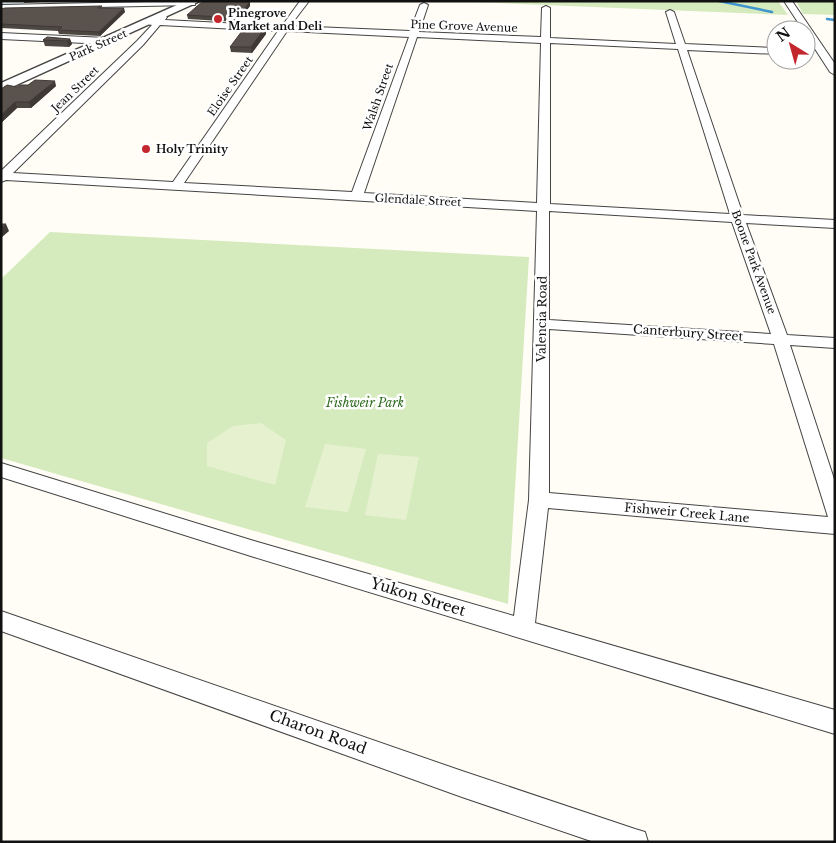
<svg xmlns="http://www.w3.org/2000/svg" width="836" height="843" viewBox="0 0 836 843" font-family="'Libre Baskerville',serif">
<rect width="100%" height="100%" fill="#fffdf5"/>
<g fill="#d5ebbd">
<polygon points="448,1 778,1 788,15"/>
<polygon points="796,1 835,1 835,15 803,14"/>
<polygon points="50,232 529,257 508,604 1,458 1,279"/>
</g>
<g fill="#e6f2cf">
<polygon points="261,423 286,440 275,485 207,466 207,443 233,426"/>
<polygon points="325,444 366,449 348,512 305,507"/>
<polygon points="378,454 419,457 406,520 365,515"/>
</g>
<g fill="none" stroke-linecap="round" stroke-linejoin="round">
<g stroke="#3f96cf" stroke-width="2.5">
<polyline points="719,1 772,12"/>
<polyline points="127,3 155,1"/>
<polyline points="1,5 23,5"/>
<polyline points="827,19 835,20"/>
</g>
<g stroke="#444" stroke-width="2">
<g id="minor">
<polygon points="195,1 195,5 192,5 1,9 1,5"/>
<path d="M300,1H309L290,26L410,31L420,5L424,3L428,5L419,32L541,37L542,8L546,6L550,8V38L676,44L666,12L670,10L674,12L685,44L776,48V54L687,50L743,215L835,220V228L746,223L787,335L835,338V348L790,345L835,482V534L548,508L535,623L835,710V734L254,557L1,477V463L254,541L514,616L529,500L537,211L6,180L1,182V171L137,41L152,25L147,24V20H156L163,14L167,17L165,20L282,26ZM160,25L278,31L173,182L13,173L143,45ZM287,31L409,37L352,192L184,183ZM417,37L541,43L537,203L364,193ZM550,43L678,49L730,214L550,204ZM549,211L732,222L771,334L549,320ZM549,329L774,344L828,517L549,493Z"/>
<polygon points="784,1 792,1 835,64 835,75 830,72 806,35 806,30 803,30"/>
<polygon points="1,33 106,38 110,41 106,44 1,39"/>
<polygon points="1,611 462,771 635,829 645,832 648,842 594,842 462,797 1,631"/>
</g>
</g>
<g stroke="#444" stroke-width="3">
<polygon id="tertiary" points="186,1 200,1 1,92 1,83"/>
</g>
<use href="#minor" fill="#fff" fill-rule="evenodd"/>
<use href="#tertiary" fill="#fff" fill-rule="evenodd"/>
</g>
<g fill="#4d4742">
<polygon points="24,1 43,1 42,2 24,3"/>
<polygon points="250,2 250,6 237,22 188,19 187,15"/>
<polygon points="102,8 125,12 100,36 59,34 58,31 1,28 1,9"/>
<polygon points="265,28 266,34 252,53 231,52 230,47"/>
<polygon points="70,39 72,44 69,47 45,46 43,40"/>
<polygon points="56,86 31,108 17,108 1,123 17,87"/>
</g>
<g fill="#3f3936">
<polygon points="250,2 250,6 237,22 236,18"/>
<polygon points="124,8 125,12 100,36 99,32"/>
<polygon points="265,28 266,34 252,53 251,47"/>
<polygon points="70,39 72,44 69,47 67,41"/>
<polygon points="55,81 56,86 31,108 29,102"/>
<polygon points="15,102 17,108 1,123 1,115"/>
<polygon points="6,224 9,231 1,238 1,228"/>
</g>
<g fill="#5a524d" stroke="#3f3936">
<polygon points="203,1 209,1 250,2 236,18 187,15"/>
<polygon points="102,6 98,8 124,8 99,32 58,30 62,27 1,24 1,9 5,8"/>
<polygon points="245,27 265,28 251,47 230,47"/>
<polygon points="47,37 70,39 67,41 43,40"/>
<polygon points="35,80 55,81 29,102 15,102 1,115 1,89 7,85 17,87 20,85 28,85"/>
<polygon points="1,224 6,224 1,228"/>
</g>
<g fill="#c4262e" stroke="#fff" stroke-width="2">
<circle cx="218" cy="19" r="5"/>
<circle cx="146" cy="149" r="5"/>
</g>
<g text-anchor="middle" stroke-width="5" stroke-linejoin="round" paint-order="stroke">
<g font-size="11" font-weight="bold" fill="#111" stroke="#fff" text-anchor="start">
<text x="228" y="17">Pinegrove<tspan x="228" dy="13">Market and Deli</tspan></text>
<text x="156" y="153">Holy Trinity</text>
</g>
<g font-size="11" fill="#111" stroke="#fff">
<text transform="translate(464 26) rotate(2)" y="4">Pine Grove Avenue</text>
<text transform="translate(98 45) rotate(-24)" y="4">Park Street</text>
<text transform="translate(230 86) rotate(-55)" y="4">Eloise Street</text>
<text transform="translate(75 89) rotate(-44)" y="4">Jean Street</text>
<text transform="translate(378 97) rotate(-71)" y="4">Walsh Street</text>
<text transform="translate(418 200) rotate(3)" y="4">Glendale Street</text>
<text transform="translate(754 262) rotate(70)" y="4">Boone Park Avenue</text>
</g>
<g font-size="12" fill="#111" stroke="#fff">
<text transform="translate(542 319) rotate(-89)" y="4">Valencia Road</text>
<text transform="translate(688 333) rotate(4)" y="4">Canterbury Street</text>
<text transform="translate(687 513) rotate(5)" y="4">Fishweir Creek Lane</text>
</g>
<g font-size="12" font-style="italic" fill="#2f6b1f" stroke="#fff">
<text x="365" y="407">Fishweir Park</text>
</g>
<g font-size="15" fill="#111" stroke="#fff">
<text transform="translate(418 597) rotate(17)" y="5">Yukon Street</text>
<text transform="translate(318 732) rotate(20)" y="5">Charon Road</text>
</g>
</g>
<rect width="836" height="843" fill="none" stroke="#111111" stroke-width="5"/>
<g transform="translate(791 45) rotate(323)"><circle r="24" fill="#ffffff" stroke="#a0a0a0"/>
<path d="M0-4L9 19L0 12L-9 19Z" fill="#c4262e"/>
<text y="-8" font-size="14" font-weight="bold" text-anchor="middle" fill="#111111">N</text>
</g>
</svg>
